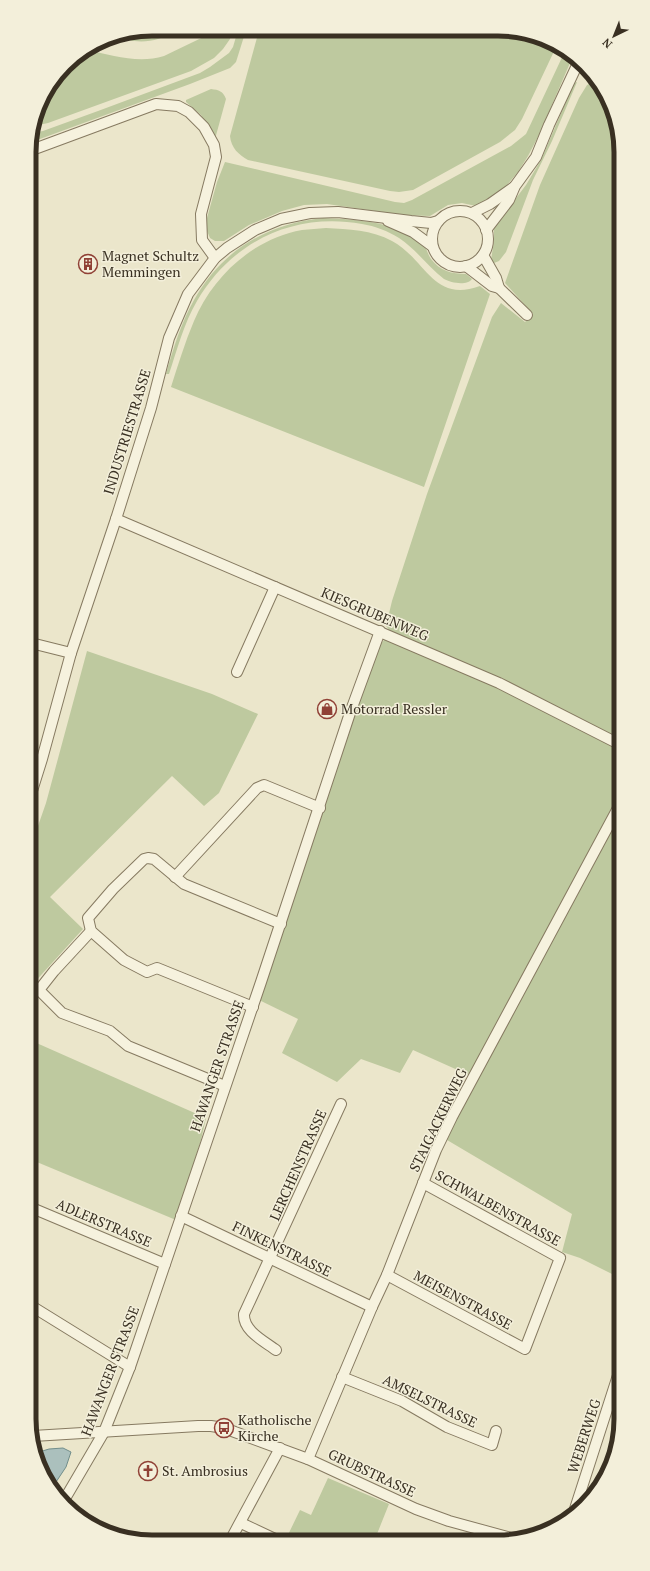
<svg xmlns="http://www.w3.org/2000/svg" width="650" height="1571" viewBox="0 0 650 1571" font-family="'PT Serif',serif">
<rect width="100%" height="100%" fill="#ebe6cb"/>
<g fill="#bec99f">
<path d="M152,29H179C152,45 140,43 110,37Z"/>
<path d="M220,29L232,30L230,39L223,49L214,58L191,71L48,123L34,126L42,97L71,60L87,50C112,55 138,64 164,56Z"/>
<polygon points="238,30 246,30 236,62 230,68 190,84 29,143 32,133 43,131 98,111 200,73 210,67 229,53 233,47"/>
<path d="M265,30L522,31L553,42L557,45L522,119L515,130L500,142L413,190L399,192L390,191L248,160C239,155 231,148 230,136L258,34L263,35Z"/>
<polygon points="565,51 573,56 539,135 528,156 518,172 501,192 476,206 462,203 448,205 430,216 403,215 327,204 304,205 282,211 249,225 224,241 215,241 210,238 207,231 207,218 217,182 225,162 395,202 404,203 412,200 511,146 526,134"/>
<polygon points="577,82 552,141 533,180 506,252 499,261 494,263 491,260 494,241 494,227 526,185 541,160 574,83"/>
<polygon points="591,83 596,84 617,120 619,739 391,632 386,626 392,601 427,494 492,317 501,303 525,322 533,314 505,283 540,185 579,98 587,85"/>
<path d="M211,89C219,90 223,91 226,99L215,139L201,115L186,102V100Z"/>
<path d="M323,218C349,219 384,221 407,233C412,236 421,241 424,246C427,249 428,255 431,259C440,271 452,274 466,274L472,279C467,286 451,283 444,279C428,267 416,249 399,238C388,231 375,226 362,224C294,212 232,241 197,301C184,323 177,350 169,374H166C173,349 181,323 194,300C222,250 267,224 323,218Z"/>
<path d="M326,228C348,229 372,230 392,241C427,260 432,303 480,286L490,294L424,487L171,387C178,365 185,342 194,321C213,276 253,239 302,230C310,229 318,229 326,228Z"/>
<polygon points="385,639 483,679 619,747 619,800 471,1076 413,1050 400,1073 361,1059 337,1082 282,1053 298,1019 259,1000 356,707 380,644"/>
<polygon points="87,651 212,694 258,714 219,793 204,806 172,776 50,897 83,929 32,985 31,846 46,803"/>
<polygon points="619,812 620,1278 580,1258 562,1252 572,1214 447,1140 453,1125"/>
<polygon points="32,1041 206,1118 201,1140 176,1220 32,1160"/>
<polygon points="328,1478 389,1504 375,1539 286,1539 300,1510 311,1515"/>
</g>
<polygon fill="#abc0bd" stroke="#728e8b" points="63,1448 71,1452 66,1467 52,1488 46,1481 35,1455 36,1453 49,1449"/>
<g fill="none" stroke-linecap="round" stroke-linejoin="round">
<g stroke="#867a61" stroke-width="12">
<g id="minor">
<polyline points="29,151 156,104 178,106 189,112 204,127 214,145 216,157 201,214 202,240 215,258"/>
<circle cx="460" cy="239" r="28"/>
<polyline points="472,213 490,204 514,187"/>
<polyline points="388,221 413,232 432,246"/>
<polyline points="486,230 509,200 515,186 536,157 549,125 579,61"/>
<polyline points="483,255 496,278 499,288"/>
<polyline points="466,266 492,286 499,288 527,315"/>
<polyline points="116,519 499,683 619,744"/>
<polyline points="31,643 71,653"/>
<polyline points="237,672 275,587"/>
<polyline points="31,794 42,759 71,653 116,519 151,408 169,338 188,294 215,258 227,248 255,230 281,219 310,213 338,212 411,221 431,223 438,221"/>
<polyline points="175,877 257,788 264,785 320,808"/>
<polyline points="91,931 54,971 39,990 62,1013 110,1031 128,1046 225,1086"/>
<polyline points="253,1007 157,968 147,972 124,960 91,931 88,918 113,889 144,859 148,858 154,859 184,884 281,924"/>
<polyline points="32,1208 165,1264"/>
<polyline points="181,1216 372,1307"/>
<polyline points="387,1275 525,1349 560,1258 423,1183"/>
<polyline points="33,1307 130,1367"/>
<path d="M276,1350C264,1341 243,1331 244,1314L341,1104"/>
<polyline points="342,1377 402,1401 447,1427 492,1445 496,1431"/>
<polyline points="33,1436 198,1426 211,1426 224,1428 308,1459 416,1509 449,1521 511,1538"/>
<polyline points="308,1459 372,1307 387,1275 436,1150 452,1117 619,806"/>
<polyline points="63,1502 104,1432 130,1367 261,982 350,713 380,631"/>
<polyline points="573,1515 621,1366"/>
<polyline points="241,1523 275,1539"/>
<polyline points="231,1539 280,1448"/>
</g>
</g>
<use href="#minor" stroke="#f6f2de" stroke-width="10"/>
</g>
<defs>
<g id="building-ring" transform="scale(1)"><circle r="9.5" fill="#f3efda" stroke="#904136" stroke-width="1.5"/><path d="M-4-6H4V6H1V3H-1V6H-4ZM-2.5-4.3h1.7v1.8h-1.7ZM.8-4.3h1.7v1.8H.8ZM-2.5-1h1.7V.8h-1.7ZM.8-1h1.7V.8H.8Z" fill="#904136"/></g>
<g id="shop-ring" transform="scale(1)"><circle r="9.5" fill="#f3efda" stroke="#904136" stroke-width="1.5"/><path d="M-5-2.5h2.3a2.7 3.5 0 0 1 5.4 0H5L5.5 6h-11ZM-1.5-2.5h3a1.5 2.3 0 0 0-3 0Z" fill="#904136"/></g>
<g id="bus-ring" transform="scale(1)"><circle r="9.5" fill="#f3efda" stroke="#904136" stroke-width="1.5"/><path d="M-5-6H5V4H4V6H2V4H-2V6H-4V4H-5ZM-3.5-4V0h7V-4ZM-3.5 1.2v1.5H-2V1.2ZM2 1.2v1.5H3.5V1.2Z" fill="#904136"/></g>
<g id="church-ring" transform="scale(1)"><circle r="9.5" fill="#f3efda" stroke="#904136" stroke-width="1.5"/><path d="M-1.2-6h2.4v3.5h3.3v2.4h-3.3V6h-2.4V-.1h-3.3v-2.4h3.3Z" fill="#904136"/></g>
</defs>
<g fill-rule="evenodd">
<use href="#building-ring" x="88" y="264"/>
<use href="#shop-ring" x="327" y="709"/>
<use href="#bus-ring" x="224" y="1428"/>
<use href="#church-ring" x="148" y="1471"/>
</g>
<g text-anchor="middle" stroke-width="3" stroke-linejoin="round" paint-order="stroke">
<g font-size="14" fill="#393022" stroke="#f3efda" text-anchor="start">
<text x="102" y="261">Magnet Schultz<tspan x="102" dy="16">Memmingen</tspan></text>
<text x="341" y="714">Motorrad Ressler</text>
<text x="238" y="1425">Katholische<tspan x="238" dy="16">Kirche</tspan></text>
<text x="162" y="1476">St. Ambrosius</text>
</g>
<g font-size="14" fill="#393022" stroke="#f3efda">
<text transform="translate(127 432) rotate(-73)" y="5">INDUSTRIESTRASSE</text>
<text transform="translate(375 614) rotate(23)" y="5">KIESGRUBENWEG</text>
<text transform="translate(217 1066) rotate(-71)" y="5">HAWANGER STRASSE</text>
<text transform="translate(438 1120) rotate(-64)" y="5">STAIGACKERWEG</text>
<text transform="translate(298 1165) rotate(-66)" y="5">LERCHENSTRASSE</text>
<text transform="translate(498 1208) rotate(29)" y="5">SCHWALBENSTRASSE</text>
<text transform="translate(104 1223) rotate(23)" y="5">ADLERSTRASSE</text>
<text transform="translate(282 1249) rotate(26)" y="5">FINKENSTRASSE</text>
<text transform="translate(463 1300) rotate(28)" y="5">MEISENSTRASSE</text>
<text transform="translate(110 1371) rotate(-69)" y="5">HAWANGER STRASSE</text>
<text transform="translate(430 1401) rotate(26)" y="5">AMSELSTRASSE</text>
<text transform="translate(584 1436) rotate(-72)" y="5">WEBERWEG</text>
<text transform="translate(372 1473) rotate(25)" y="5">GRUBSTRASSE</text>
</g>
</g>
<path d="M0 0H650V1571H0ZM152 36H498A116 116 0 0 1 614 152V1419A116 116 0 0 1 498 1535H152A116 116 0 0 1 36 1419V152A116 116 0 0 1 152 36Z" fill="#f3efda" fill-rule="evenodd"/>
<path fill="none" stroke="#393022" stroke-width="5" d="M152 36H498A116 116 0 0 1 614 152V1419A116 116 0 0 1 498 1535H152A116 116 0 0 1 36 1419V152A116 116 0 0 1 152 36Z"/>
<g transform="translate(614 36) rotate(223)" stroke="#f3efda" stroke-width="3" paint-order="stroke">
<path d="M0-3L7 15L0 10L-7 15Z" fill="#393022"/>
<text y="-6" font-size="11" font-weight="bold" text-anchor="middle" fill="#393022">N</text>
</g>
</svg>
